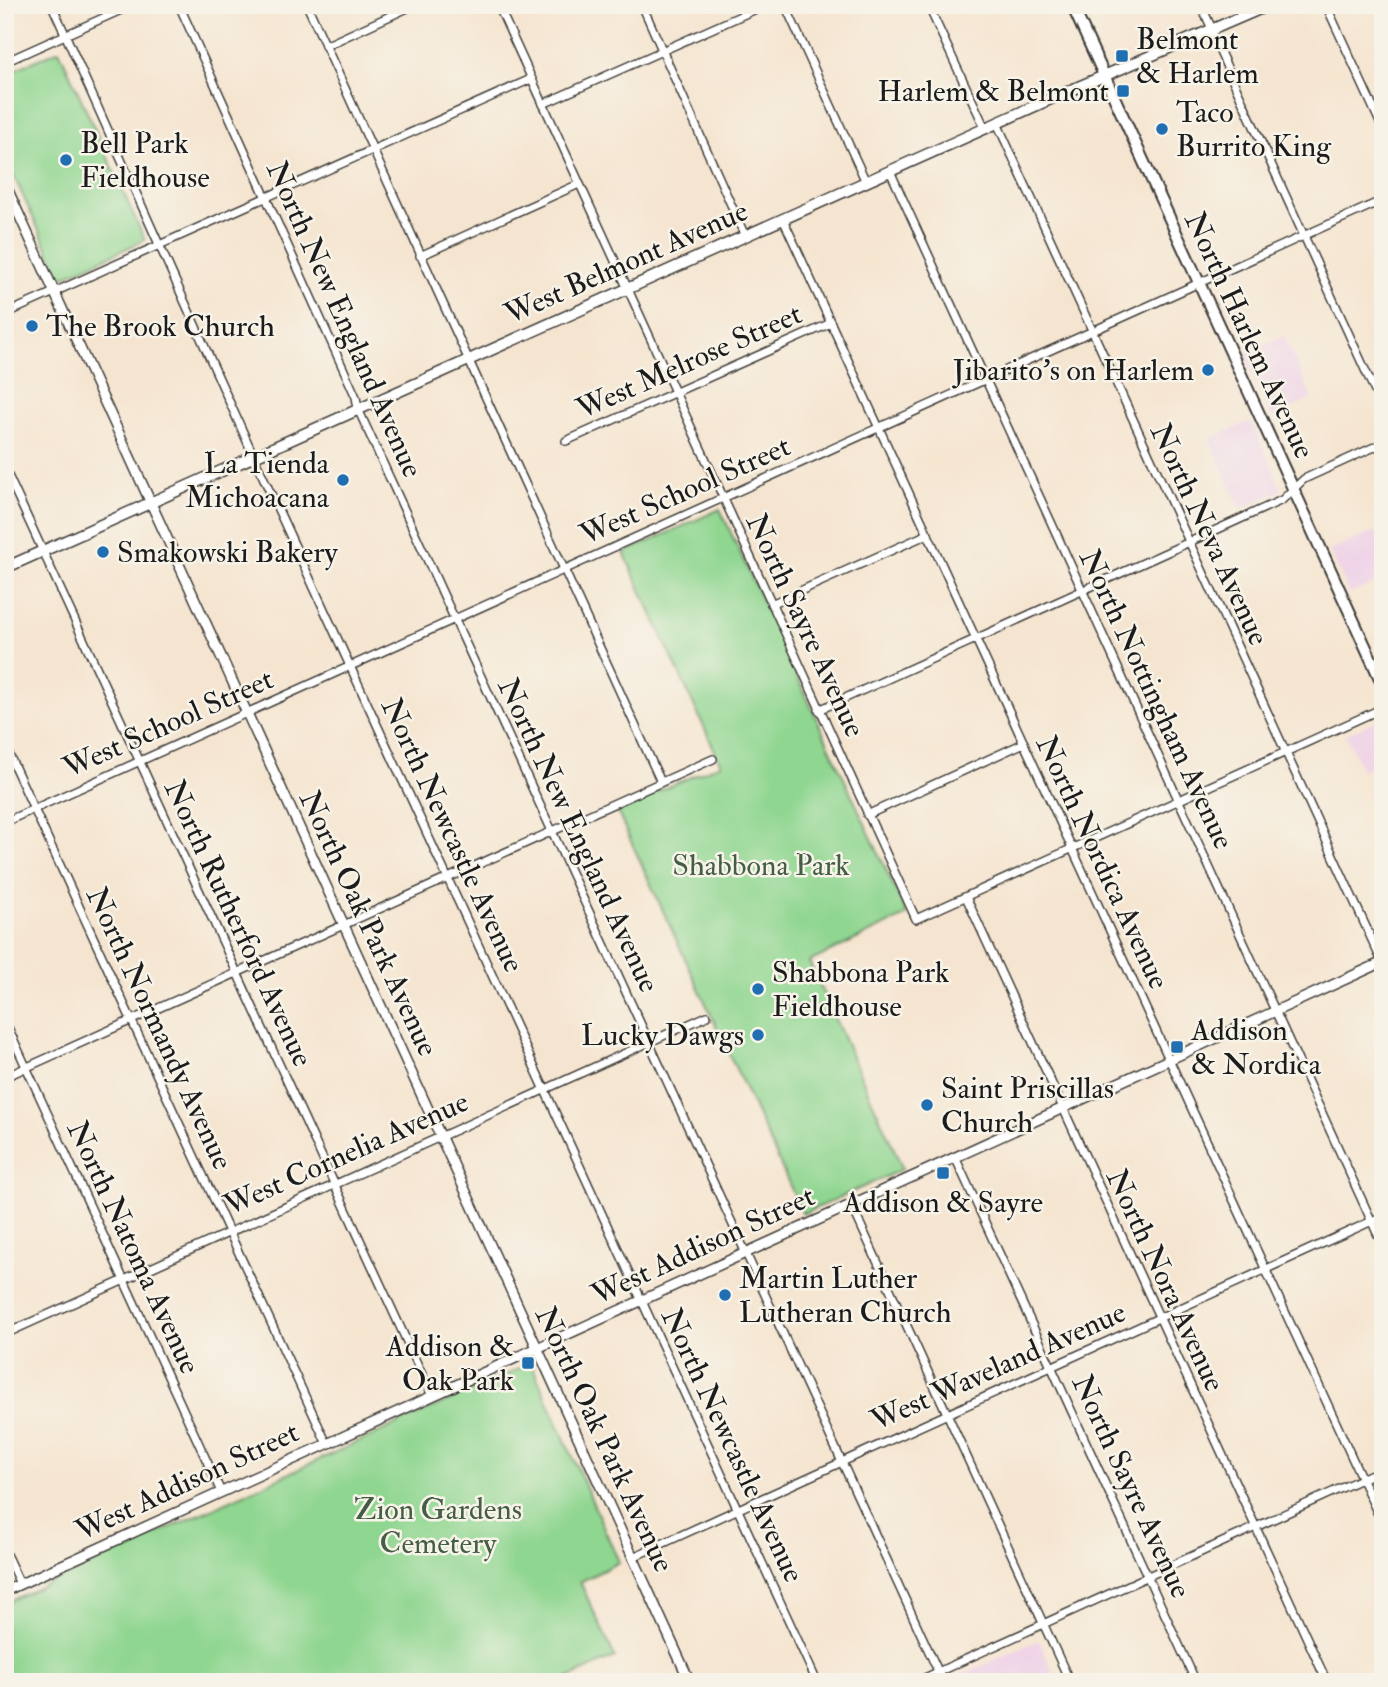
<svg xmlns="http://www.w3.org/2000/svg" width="1388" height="1687" viewBox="0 0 1388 1687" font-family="'IM FELL Double Pica',serif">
<rect width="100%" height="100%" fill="#f7f3e8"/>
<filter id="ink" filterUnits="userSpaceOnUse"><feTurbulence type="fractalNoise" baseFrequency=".0143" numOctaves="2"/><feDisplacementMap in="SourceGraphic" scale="14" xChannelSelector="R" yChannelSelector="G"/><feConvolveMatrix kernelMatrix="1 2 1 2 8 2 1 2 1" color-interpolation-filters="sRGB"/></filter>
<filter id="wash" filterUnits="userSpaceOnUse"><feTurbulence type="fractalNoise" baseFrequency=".00686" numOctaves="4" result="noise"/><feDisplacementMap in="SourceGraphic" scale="28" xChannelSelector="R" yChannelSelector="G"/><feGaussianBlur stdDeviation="1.57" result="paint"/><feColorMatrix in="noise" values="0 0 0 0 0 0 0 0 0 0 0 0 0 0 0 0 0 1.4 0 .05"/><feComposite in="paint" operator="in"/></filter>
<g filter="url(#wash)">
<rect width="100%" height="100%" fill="#f5e5d0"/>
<g fill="#eed0e7">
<polygon points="1284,336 1312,399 1272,417 1243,354"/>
<polygon points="1251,421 1282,490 1241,509 1209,439"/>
<polygon points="1375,531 1383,548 1383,579 1349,594 1330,551"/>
<polygon points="1383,718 1383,760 1362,770 1346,734"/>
<polygon points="1039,1640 1057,1682 957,1682 955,1678"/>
</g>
<g fill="#8fd690" stroke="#567956" stroke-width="2">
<polygon points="59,50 145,240 61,278 5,157 5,74"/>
<polygon points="720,509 907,915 809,962 903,1169 803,1214 616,809 721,764 624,553"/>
<polygon points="531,1363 619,1562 580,1582 615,1657 560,1682 5,1682 5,1603"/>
</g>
</g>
<g filter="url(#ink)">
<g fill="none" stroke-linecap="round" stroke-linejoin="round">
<g stroke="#3d3a37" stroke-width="10">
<g id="minor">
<polyline points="52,5 259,468 817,1682"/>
<polyline points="179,5 356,397 358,409 943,1682"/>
<polyline points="307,5 661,782"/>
<polyline points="498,5 916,919 1383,708"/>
<polyline points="642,5 745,236"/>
<polyline points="785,5 866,182"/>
<polyline points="928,5 985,128"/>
<polyline points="1201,5 1212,29"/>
<polyline points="1326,5 1383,129"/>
<polyline points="1210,30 1383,409"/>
<polyline points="325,46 414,5"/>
<polyline points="5,62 132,5"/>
<polyline points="543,104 765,5"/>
<polyline points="997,123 1383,964"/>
<polyline points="890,171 1383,1246"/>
<polyline points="783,219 1383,1525"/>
<polyline points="420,256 579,184"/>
<polyline points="5,314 531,79"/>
<polyline points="566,441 831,323"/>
<polyline points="5,469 432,1396"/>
<polyline points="771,604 928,534"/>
<polyline points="819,710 1282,500 1304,479 1383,443"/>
<polyline points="5,746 327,1444"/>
<polyline points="867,815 1024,743"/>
<polyline points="5,822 1383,200"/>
<polyline points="966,897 1327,1682"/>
<polyline points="5,1021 221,1492"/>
<polyline points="5,1077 713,759"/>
<polyline points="955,1157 1196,1682"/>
<polyline points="851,1204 1070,1682"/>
<polyline points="5,1334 707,1016"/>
<polyline points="5,1552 20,1584"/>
<polyline points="633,1557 1383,1216"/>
<polyline points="916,1682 1383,1469"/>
</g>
</g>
<g stroke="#3d3a37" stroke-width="12">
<g id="tertiary">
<polyline points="5,184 690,1682"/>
<polyline points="5,1591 1383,962"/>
</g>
</g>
<g stroke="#3d3a37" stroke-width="13">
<polyline id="secondary" points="5,568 1055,97 1269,5"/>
</g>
<g stroke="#3d3a37" stroke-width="14">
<polyline id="primary" points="1072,5 1383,685"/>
</g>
<use href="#minor" stroke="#fff" stroke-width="7"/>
<use href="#tertiary" stroke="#fff" stroke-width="9"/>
<use href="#secondary" stroke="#fff" stroke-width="10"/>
<use href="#primary" stroke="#fff" stroke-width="10"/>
</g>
</g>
<g fill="#1f6fb2" stroke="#f7f3e8" stroke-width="2.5">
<rect x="1115" y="49" width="14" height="14" rx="3.5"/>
<rect x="1116" y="84" width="14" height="14" rx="3.5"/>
<circle cx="1162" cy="129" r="7"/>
<circle cx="66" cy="160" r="7"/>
<circle cx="32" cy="326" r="7"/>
<circle cx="1208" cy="370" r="7"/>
<circle cx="343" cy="480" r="7"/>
<circle cx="103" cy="552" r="7"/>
<circle cx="758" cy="989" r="7"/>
<circle cx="758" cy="1035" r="7"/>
<rect x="1170" y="1040" width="14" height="14" rx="3.5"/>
<circle cx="927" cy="1105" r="7"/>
<rect x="936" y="1166" width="14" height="14" rx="3.5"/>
<circle cx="725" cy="1295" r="7"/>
<rect x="521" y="1356" width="14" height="14" rx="3.5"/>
</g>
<g text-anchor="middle" stroke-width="5" stroke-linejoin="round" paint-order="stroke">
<g font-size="30" fill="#1c1c1c" stroke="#f7f3e8" text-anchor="start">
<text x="1136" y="49">Belmont<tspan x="1136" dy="34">&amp; Harlem</tspan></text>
<text x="1109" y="101" text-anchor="end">Harlem &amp; Belmont</text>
<text x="1176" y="122">Taco<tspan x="1176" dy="34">Burrito King</tspan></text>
<text x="80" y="153">Bell Park<tspan x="80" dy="34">Fieldhouse</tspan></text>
<text x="46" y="336">The Brook Church</text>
<text x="1194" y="380" text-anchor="end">Jibarito’s on Harlem</text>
<text x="329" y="473" text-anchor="end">La Tienda<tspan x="329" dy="34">Michoacana</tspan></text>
<text x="117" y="562">Smakowski Bakery</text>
<text x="772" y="982">Shabbona Park<tspan x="772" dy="34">Fieldhouse</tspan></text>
<text x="1191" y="1040">Addison<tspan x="1191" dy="34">&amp; Nordica</tspan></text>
<text x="744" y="1045" text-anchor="end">Lucky Dawgs</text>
<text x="941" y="1098">Saint Priscillas<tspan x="941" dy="34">Church</tspan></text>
<text x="943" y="1212" text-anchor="middle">Addison &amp; Sayre</text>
<text x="739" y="1288">Martin Luther<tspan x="739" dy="34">Lutheran Church</tspan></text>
<text x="514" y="1356" text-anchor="end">Addison &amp;<tspan x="514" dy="34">Oak Park</tspan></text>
</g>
<g font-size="30" fill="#1c1c1c" stroke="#f7f3e8">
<text transform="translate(626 262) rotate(-24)" y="10">West Belmont Avenue</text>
<text transform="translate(345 319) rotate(66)" y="10">North New England Avenue</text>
<text transform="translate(1250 335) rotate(65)" y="10">North Harlem Avenue</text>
<text transform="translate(689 361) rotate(-24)" y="10">West Melrose Street</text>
<text transform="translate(685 490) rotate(-24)" y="10">West School Street</text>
<text transform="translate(1210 534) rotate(65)" y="10">North Neva Avenue</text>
<text transform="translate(806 625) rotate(65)" y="10">North Sayre Avenue</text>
<text transform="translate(1157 699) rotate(65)" y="10">North Nottingham Avenue</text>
<text transform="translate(168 723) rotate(-24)" y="10">West School Street</text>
<text transform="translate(453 835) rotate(65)" y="10">North Newcastle Avenue</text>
<text transform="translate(579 835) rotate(65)" y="10">North New England Avenue</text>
<text transform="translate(1103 862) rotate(65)" y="10">North Nordica Avenue</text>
<text transform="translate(239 923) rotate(65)" y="10">North Rutherford Avenue</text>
<text transform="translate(369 923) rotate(65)" y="10">North Oak Park Avenue</text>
<text transform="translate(160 1028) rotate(65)" y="10">North Normandy Avenue</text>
<text transform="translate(346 1153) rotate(-24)" y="10">West Cornelia Avenue</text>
<text transform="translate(703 1245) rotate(-25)" y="10">West Addison Street</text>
<text transform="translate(134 1247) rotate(65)" y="10">North Natoma Avenue</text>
<text transform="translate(1166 1280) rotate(65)" y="10">North Nora Avenue</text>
<text transform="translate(998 1366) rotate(-24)" y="10">West Waveland Avenue</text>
<text transform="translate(605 1439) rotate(65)" y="10">North Oak Park Avenue</text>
<text transform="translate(733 1445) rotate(65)" y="10">North Newcastle Avenue</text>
<text transform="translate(187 1481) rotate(-25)" y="10">West Addison Street</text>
<text transform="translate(1132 1486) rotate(65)" y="10">North Sayre Avenue</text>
</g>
<g font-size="30" fill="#445d45" stroke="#f7f3e8">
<text x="761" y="875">Shabbona Park</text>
<text x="438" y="1519">Zion Gardens<tspan x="438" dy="34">Cemetery</tspan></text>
</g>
</g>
<rect width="1388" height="1687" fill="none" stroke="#f7f3e8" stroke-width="28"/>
</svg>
